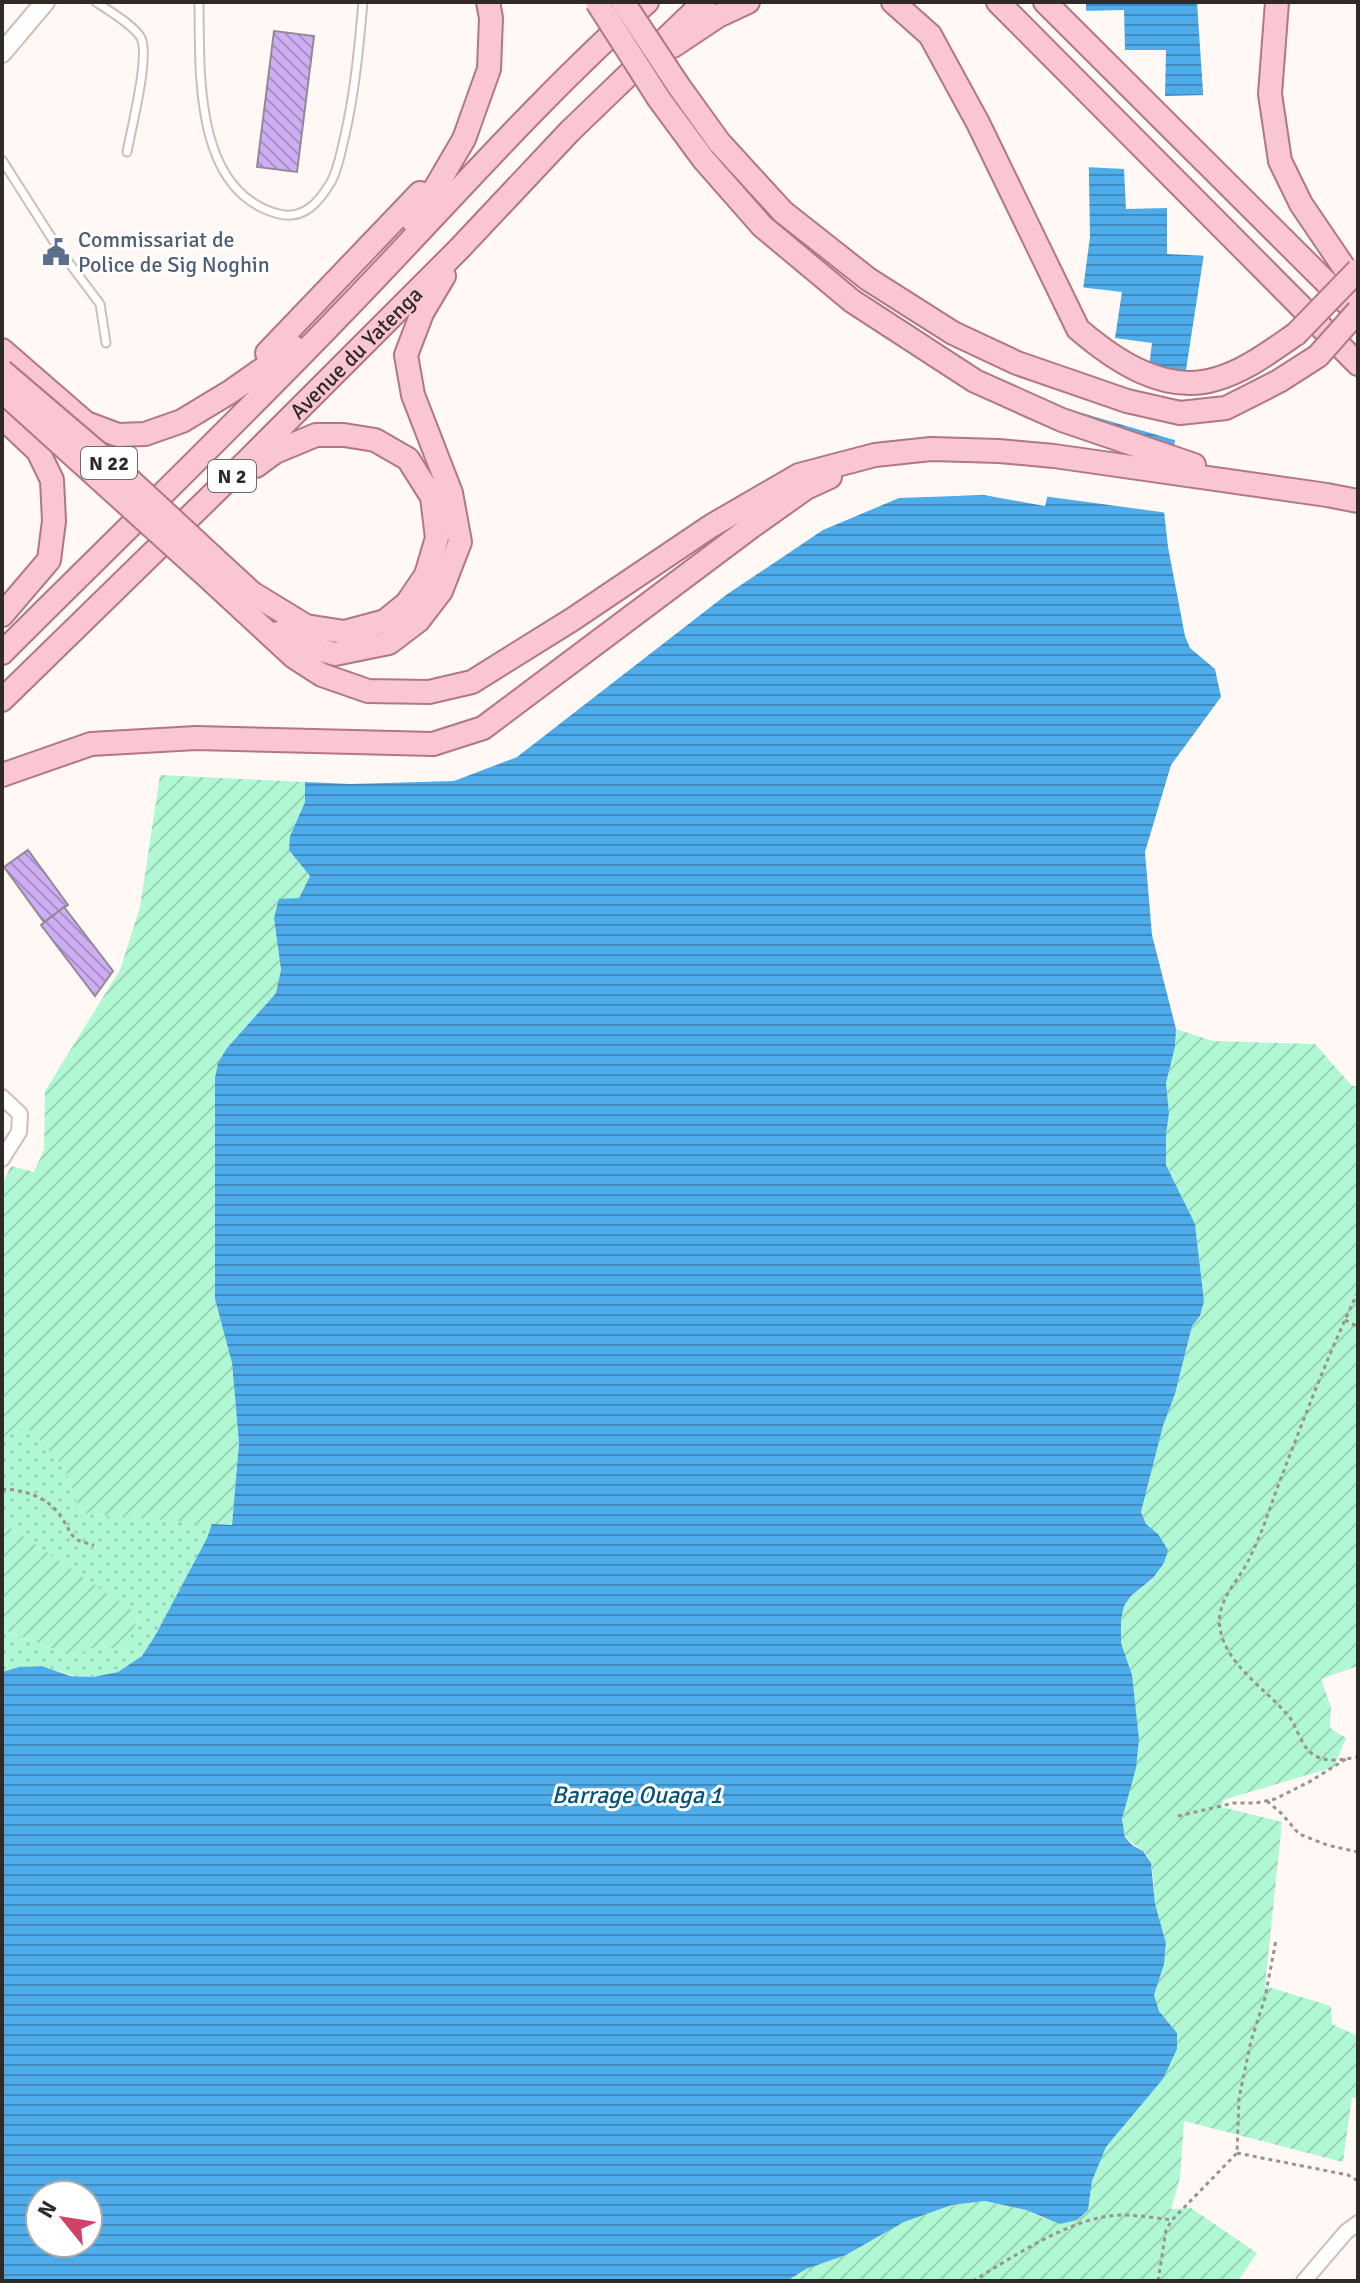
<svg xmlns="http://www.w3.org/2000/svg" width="1360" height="2283" viewBox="0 0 1360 2283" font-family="Signika,sans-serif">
<defs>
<pattern id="grass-dots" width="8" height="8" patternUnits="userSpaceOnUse" patternTransform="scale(2)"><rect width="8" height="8" fill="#b0f7d3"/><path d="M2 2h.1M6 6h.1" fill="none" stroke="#98d4b5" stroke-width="1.8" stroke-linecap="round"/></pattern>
<pattern id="garden-furrows" width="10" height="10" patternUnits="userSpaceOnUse" patternTransform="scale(2)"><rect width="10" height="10" fill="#b0f7d3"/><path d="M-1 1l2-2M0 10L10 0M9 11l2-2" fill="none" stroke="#98d4b5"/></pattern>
<pattern id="water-rules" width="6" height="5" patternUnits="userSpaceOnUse" patternTransform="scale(2)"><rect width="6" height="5" fill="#4eacea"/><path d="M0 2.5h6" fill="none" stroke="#418cbe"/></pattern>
<pattern id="building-back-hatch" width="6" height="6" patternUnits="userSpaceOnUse" patternTransform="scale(2)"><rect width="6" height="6" fill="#ceaef3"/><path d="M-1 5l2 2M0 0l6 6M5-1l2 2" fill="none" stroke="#a88ec5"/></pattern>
</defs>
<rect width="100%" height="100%" fill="#fff8f5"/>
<polygon fill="url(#grass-dots)" points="27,1426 65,1468 81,1513 212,1524 207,1538 156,1634 142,1656 118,1672 93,1677 70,1675 42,1666 19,1667 2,1672 2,1636 6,1631 71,1656 99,1646 124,1651 139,1616 2,1522 2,1439 8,1433"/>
<g fill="url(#garden-furrows)">
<polygon points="160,775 305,782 305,802 290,836 310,876 299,898 274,918 281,970 276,993 227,1048 216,1225 215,1299 232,1363 239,1443 232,1526 81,1513 65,1468 27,1427 8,1433 2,1439 2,1185 11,1166 34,1172 44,1150 45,1091 120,970 140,907"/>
<path d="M1176,1029L1213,1041L1315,1044L1352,1086H1358V1666L1321,1679L1331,1707L1330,1728L1346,1738L1334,1767L1223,1800L1222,1807L1282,1822L1265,1986L1331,2006L1332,2024L1358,2036V2099L1352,2097L1343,2162L1184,2121L1180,2178L1171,2209L1191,2208L1257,2253L1238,2281H787L806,2269L846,2255L904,2222L952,2205L985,2201L1026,2210L1045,2219L1088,2210L1092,2181L1098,2163L1106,2147L1163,2079L1177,2033C1169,2022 1156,2011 1154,1997C1152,1982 1168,1961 1166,1943C1164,1932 1158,1920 1155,1908C1153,1894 1155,1879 1151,1865C1144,1836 1114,1854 1125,1803L1132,1675L1121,1644V1620L1124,1606L1131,1596L1155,1577L1164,1563L1158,1534L1146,1524L1141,1512L1163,1426L1175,1394L1192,1326L1200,1316L1204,1301L1195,1224L1166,1165V1135L1169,1113L1166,1083L1175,1047Z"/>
<polygon points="2,1522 139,1615 125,1651 99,1646 71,1656 7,1631 2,1636"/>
</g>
<path fill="url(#water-rules)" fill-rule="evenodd" d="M1086,2H1197L1204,107L1206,241L1164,511L1168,547L1185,636L1190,648L1215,669L1221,697L1171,765L1145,852L1152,935L1176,1029L1175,1047L1166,1083L1169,1113L1166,1135V1165L1195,1224L1204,1301L1200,1316L1192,1326L1175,1394L1163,1426L1141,1512L1146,1524L1158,1534L1168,1550L1164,1563L1154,1577L1131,1596L1124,1606L1121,1620V1643L1132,1675L1139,1739L1136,1768L1122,1819L1125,1837L1132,1845L1143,1851L1151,1863L1155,1904L1166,1943L1164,1964L1154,1995L1159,2011L1177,2033V2049L1163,2079L1106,2147L1092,2181L1088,2210L1077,2220L1060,2224L1026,2210L985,2201L952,2205L904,2222L846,2255L806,2269L787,2281H2V1672L19,1667L42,1666L70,1676L93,1677L118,1672L142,1656L156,1634L207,1538L212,1524L232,1525L239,1443L232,1363L215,1299V1078L218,1063L227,1048L276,993L281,970L274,918L279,899L299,898L310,876L289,850L290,836L305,802V782L351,784L454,781L517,757L726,595L823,530L899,498L984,495L1045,506L1053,473L1074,357L1090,237ZM40,2195H88V2243H40Z"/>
<g fill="#fff8f5">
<polygon points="1124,10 1125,50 1166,50 1165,96 1207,95 1208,256 1167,254 1167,208 1126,209 1124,169 1085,167 1082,11"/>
<polygon points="1079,287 1122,292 1115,338 1152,343 1149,367 1189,373 1178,441 1061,407"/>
<polygon points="1061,412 1177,452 1168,513 1043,496"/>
</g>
<g fill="url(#building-back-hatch)" stroke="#908a98" stroke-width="2">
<polygon points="274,31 314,36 297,172 257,167"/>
<polygon points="28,850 68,905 44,922 4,867"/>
<polygon points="64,907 113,971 95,996 41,925"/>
</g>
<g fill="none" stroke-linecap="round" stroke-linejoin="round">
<g stroke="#cebeb6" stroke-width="11">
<g id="service">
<path d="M96,2C108,10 135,26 141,38C150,56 131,130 127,152"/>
<path d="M199,2C200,71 193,192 279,214C304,220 319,202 331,182C339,167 341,151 345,135C355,91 359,47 363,2"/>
<polyline points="2,160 58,248 100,304 106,343"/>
</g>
</g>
<g stroke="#cebeb6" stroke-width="18">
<g id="minor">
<polyline points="2,1097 20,1114 19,1132 2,1159"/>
<polyline points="1304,2281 1346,2232 1358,2223"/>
</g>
</g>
<g stroke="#cebeb6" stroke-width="22">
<polyline id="tertiary" points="2,53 45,2"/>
</g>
<g stroke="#b17783" stroke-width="26">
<g id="primary">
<path d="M893,2L930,35L978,123L1078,329C1114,360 1165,395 1216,379C1245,371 1271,351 1296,334"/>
<polyline points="998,2 1358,364"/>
<polyline points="1045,2 1358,314"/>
<polyline points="1277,2 1270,94 1280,161 1301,204 1358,288"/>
<polyline points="673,46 718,16 748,2"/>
<polyline points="678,85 719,142 783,212 868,279 953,333 1017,363 1127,401 1180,413 1226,408 1279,381 1318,356"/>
<polyline points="659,99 704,160 762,226 852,301 975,381 1062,420 1194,465"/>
<polyline points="413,221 423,209 464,139 489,69 491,18 488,2"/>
<polyline points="2,350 86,423 118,435 145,434 182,421 230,392 294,347"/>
<polyline points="267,353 420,193"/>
<polyline points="2,417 38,451 52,480 54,521 49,560 2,615"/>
<polyline points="214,558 252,593 306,626 344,632 385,621 407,603 426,575 437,538 432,497 408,459 375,440 344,435 316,435 275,452 256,466"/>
<polyline points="201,571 294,657 322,675 368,691 429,692 472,682 573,619 711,526 799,475 875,455 931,449 999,451 1054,456 1327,495 1358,501"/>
<polyline points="278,633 298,643 335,654 389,643 418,621 441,591 460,542 451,493 413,395 406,355 422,313 444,276"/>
<path d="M2,653C116,539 233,427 345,310C445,207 539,98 647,2"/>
<path id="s1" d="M2,700L248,460L459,249L570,131L704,2"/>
<polyline points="2,775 91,744 196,738 433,744 483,728 751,527 806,488 830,477"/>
</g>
</g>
<g stroke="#99928f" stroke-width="3" stroke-dasharray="4 4" stroke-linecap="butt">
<path d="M1358,1292C1328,1354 1304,1419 1279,1483C1270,1508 1262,1533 1250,1557C1240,1580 1215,1601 1220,1628C1225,1663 1264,1688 1286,1713C1293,1720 1296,1730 1301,1739C1313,1765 1334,1761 1358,1757"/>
<polyline points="1345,1320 1358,1327"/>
<path d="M2,1489C25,1490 49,1497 62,1518C74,1537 69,1539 94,1545"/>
<polyline points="1267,1801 1282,1814 1299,1834 1327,1845 1358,1852"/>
<polyline points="1178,1816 1234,1803 1256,1803 1275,1799 1309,1782 1346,1759"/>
<polyline points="1237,2153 1348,2175 1358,2181"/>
<path d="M973,2281C1013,2257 1074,2215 1122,2215C1139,2215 1156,2218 1172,2220"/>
<polyline points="1158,2281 1166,2230 1172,2220 1237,2153 1239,2098 1251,2041 1265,1998 1276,1940"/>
</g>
<use href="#service" stroke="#fff" stroke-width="7"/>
<use href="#minor" stroke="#fff" stroke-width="14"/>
<use href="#tertiary" stroke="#fff" stroke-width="18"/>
<use href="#primary" stroke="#fac6d2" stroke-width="22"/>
<g stroke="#b17783" stroke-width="26" stroke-linecap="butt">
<g id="primary-bridge">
<polyline points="597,2 659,99"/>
<polyline points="623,2 678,85"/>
<polyline points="1296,334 1358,270"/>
<polyline points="1318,356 1358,311"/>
<polyline points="2,371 132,482 214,558"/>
<polyline points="2,391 201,571"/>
</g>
</g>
<use href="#primary-bridge" stroke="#fac6d2" stroke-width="22"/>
</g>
<defs>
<g id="civic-bare" transform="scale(2.16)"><path d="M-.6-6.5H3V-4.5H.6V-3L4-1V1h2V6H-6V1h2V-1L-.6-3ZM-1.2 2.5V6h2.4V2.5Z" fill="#5c6f8a" stroke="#fff" stroke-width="2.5" paint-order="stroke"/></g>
</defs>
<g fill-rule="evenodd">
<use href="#civic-bare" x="56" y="252"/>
</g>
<g text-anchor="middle" stroke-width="6" stroke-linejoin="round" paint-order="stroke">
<g fill="#fff" stroke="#6e6a68" stroke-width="2">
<rect x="81" y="447" width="56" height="32" rx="6"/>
<rect x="208" y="460" width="48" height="32" rx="6"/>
</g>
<g font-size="20" font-weight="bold" fill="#302a27">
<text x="109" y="470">N 22</text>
<text x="232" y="483">N 2</text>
</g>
<g font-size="22" fill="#4e5e75" stroke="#fff" text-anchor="start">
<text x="78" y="247">Commissariat de<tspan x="78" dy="25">Police de Sig Noghin</tspan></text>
</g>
<g font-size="22" fill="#302a27" stroke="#fff">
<text dy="8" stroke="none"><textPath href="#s1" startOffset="496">Avenue du Yatenga</textPath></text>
</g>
<g font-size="24" font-style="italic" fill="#06527a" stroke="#fff">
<text x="637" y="1803">Barrage Ouaga 1</text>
</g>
</g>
<rect width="1360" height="2283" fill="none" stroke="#302a27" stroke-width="8"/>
<g transform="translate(64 2219) rotate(300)"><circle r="38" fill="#ffffff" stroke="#acaaa9" stroke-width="2"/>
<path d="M0-6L14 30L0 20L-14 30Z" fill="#d04268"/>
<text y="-12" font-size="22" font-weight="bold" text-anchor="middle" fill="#302a27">N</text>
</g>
</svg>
